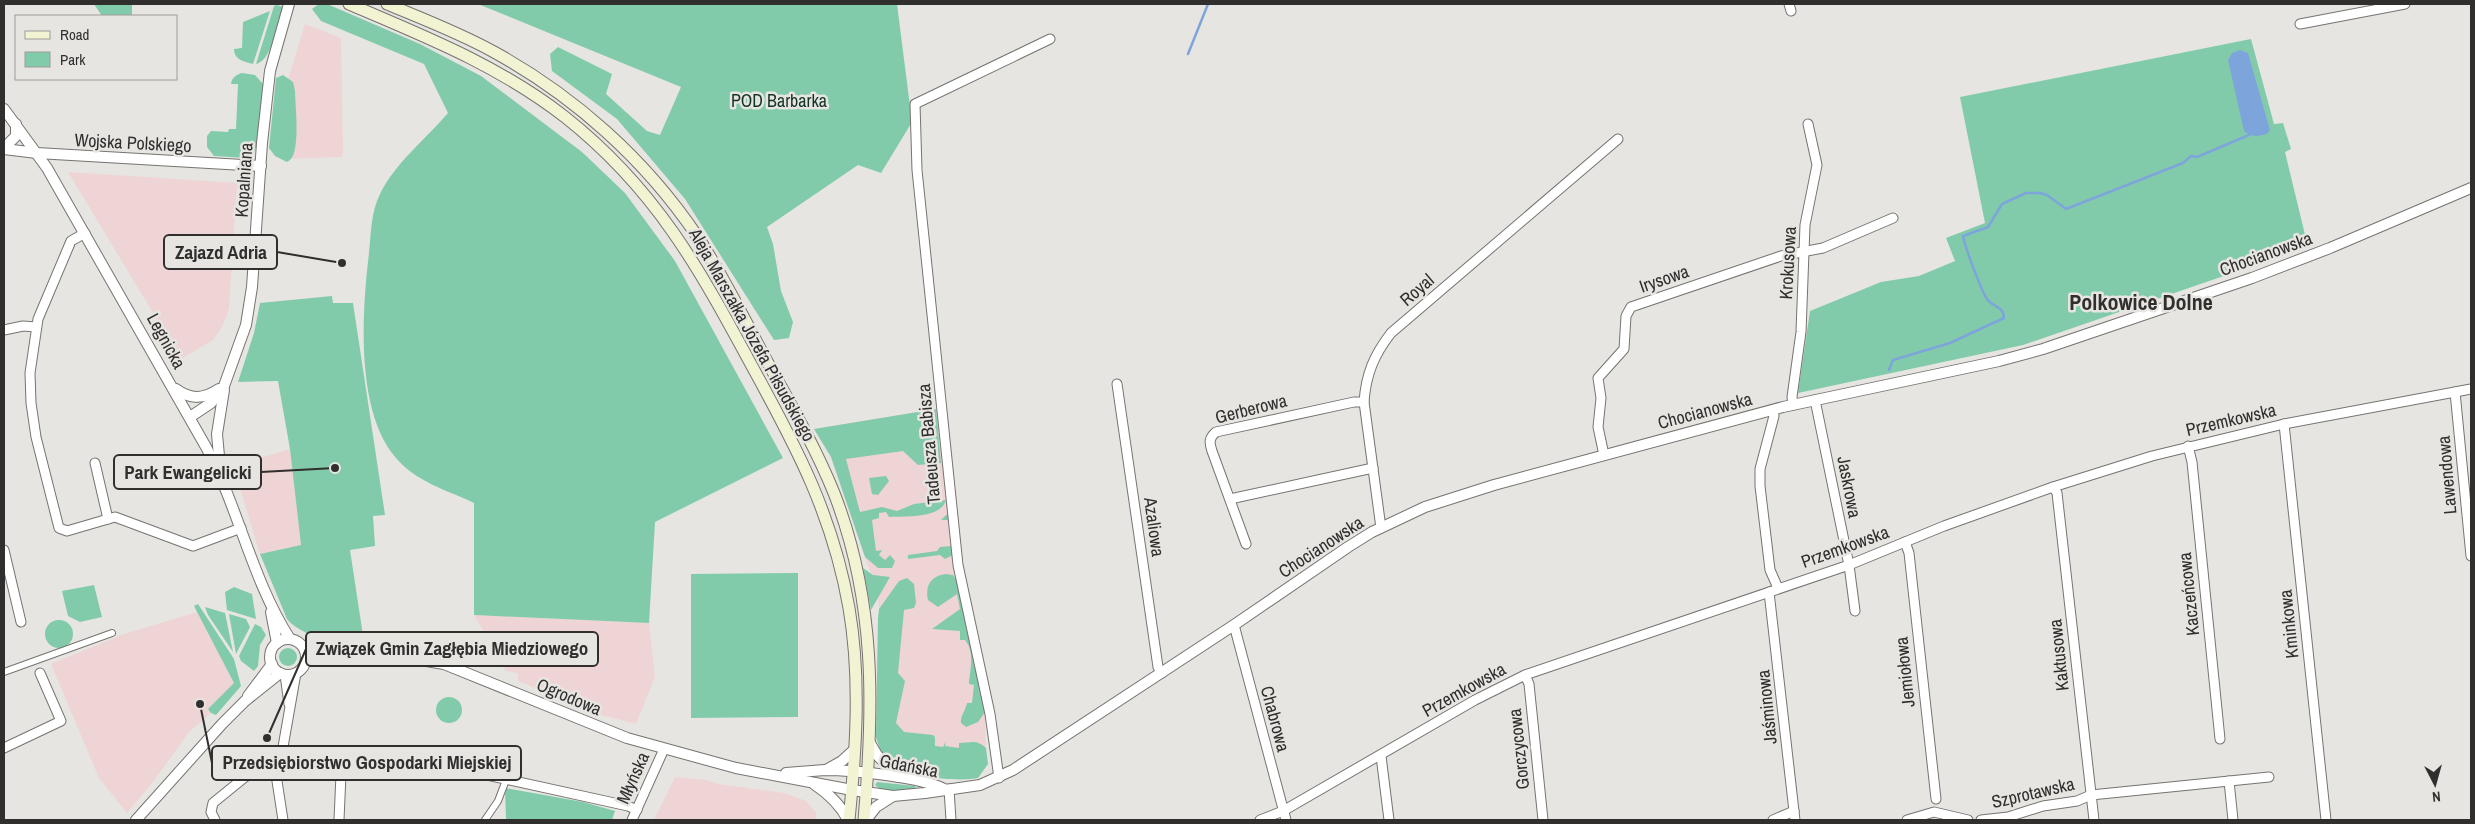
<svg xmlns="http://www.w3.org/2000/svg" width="2475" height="824" viewBox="0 0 2475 824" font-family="'Archivo Narrow',sans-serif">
<rect width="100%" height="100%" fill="#e7e5e1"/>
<g fill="#efd4d5">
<polygon points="305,24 341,38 343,151 342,157 283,159 288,80"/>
<polygon points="68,172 237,183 229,309 223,325 213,340 181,359"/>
<polygon points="936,409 949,510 956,579 985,712 986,748 983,759 882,743 883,624 874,583 831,457 814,429"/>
<polygon points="290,449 301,545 260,554 233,466"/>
<polygon points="197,612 235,683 208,709 211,713 189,732 152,783 127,813 99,778 51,664 124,634"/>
<polygon points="474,615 649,623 655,677 636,724 594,713 518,681 518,673 506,671"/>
<polygon points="675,777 706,780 718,784 784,793 806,801 816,812 816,820 654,820"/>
</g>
<g fill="#82cbaa">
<polygon points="94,4 132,4 132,16 102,16"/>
<path d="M319,4H327L420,44L481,76L582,152L625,193L675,261L783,458L655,522L649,623L474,615V503C447,490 416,482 396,458C355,411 362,311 369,253C371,233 371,212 380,194C395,163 426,139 448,113L424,64L321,21L312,9Z"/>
<polygon points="478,4 897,4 912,122 881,173 858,165 767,227 773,244 781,291 793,322 789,338 774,340 685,199 617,119 552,71 550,54 558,47 612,74 606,94 647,131 660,135 681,87"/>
<path d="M277,5L283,7C278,22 272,61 256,64L274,6Z"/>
<path d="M270,11L253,64C245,62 234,60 234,49L242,48L243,22Z"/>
<polygon points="2251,39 2274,124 2283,123 2291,149 2285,152 2308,247 2023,345 1798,393 1810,311 1881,282 1919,276 1955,261 1946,238 1985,223 1960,97"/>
<path d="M242,73L255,75L263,84L257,145L254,152L246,158L214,156L207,147V136L211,131L228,132L229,129H236L238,84H231C232,77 236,75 242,73Z"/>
<path d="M283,75L293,82L295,91C295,106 302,157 287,162L275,156L269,148L276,78Z"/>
<path d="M332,296L333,303H353L385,515L373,516L375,546L350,550L364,642L314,641C307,630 294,629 287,619L260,554L301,545L290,449L278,381L238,382L254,333L260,303Z"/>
<path d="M936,409L941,463L918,465L903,451L846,459L860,512L882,507L897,511L914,504L946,500C941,519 904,516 889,517L886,512L879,513V518L872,520L876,551L882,550L879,555L885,560L890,555L895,561L892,568H878L865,557L831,457L814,429Z"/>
<polygon points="886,476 889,481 878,495 872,494 869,478"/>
<polygon points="946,515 949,516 953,555 945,559 940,555 908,559 908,555 937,551 940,547 952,546 949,520 941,520"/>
<polygon points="863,568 873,575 890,577 871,610"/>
<polygon points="798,573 798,717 691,718 691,574"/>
<path d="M946,574L953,575L956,579L985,712L978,722L966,727L961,723C960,716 966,710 967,703H972L974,685L969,684C970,670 975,652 965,640H960V631L932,629L960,609L957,594L938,607L928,600C925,585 931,576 946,574Z"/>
<path d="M907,578L914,584L916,603L914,608L904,610L898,673L905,681L896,723L904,732L933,735L935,737V746L943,747L946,741L945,746L959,748V743C971,743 976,739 986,748L988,764L978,778C959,782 910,777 894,767C884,760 879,748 876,737L878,618L879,609L899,581Z"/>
<polygon points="94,585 102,617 80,622 68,616 62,591"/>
<polygon points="234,587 252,594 256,619 227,610 225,592"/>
<polygon points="198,604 234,659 241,686 216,715 211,713 208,709 234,683 194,606"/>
<polygon points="205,607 225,613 233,652 208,615"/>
<polygon points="229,614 246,619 250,627 236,654"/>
<circle cx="59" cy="634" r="14"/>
<polygon points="255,624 261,627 266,635 260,645 258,666 254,671 241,661 239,656"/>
<circle cx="288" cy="657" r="9"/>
<circle cx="449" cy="710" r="13"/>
<path d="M877,782L915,786L916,790C904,791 885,795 875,785Z"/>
<polygon points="505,788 583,802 615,811 612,820 506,820"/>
</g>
<path fill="#7ea5db" d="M2240,50L2248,53L2270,130L2267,134C2258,136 2252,138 2244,131L2228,60L2232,53Z"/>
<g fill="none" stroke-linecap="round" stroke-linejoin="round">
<g stroke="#7ea5db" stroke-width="2.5">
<polyline points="1188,54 1208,4"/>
<path d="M1889,370L1893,360L1950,343L2004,318C2004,306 1992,307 1987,299C1981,290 1965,247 1963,236L1988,227L2002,204L2026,193H2040L2047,195L2066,209L2183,163L2191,156L2197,157L2249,135"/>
</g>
<g stroke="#767370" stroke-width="8">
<g id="pedestrian">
<polyline points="4,672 112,633"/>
<polyline points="485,820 498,801 506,780"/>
</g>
</g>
<g stroke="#767370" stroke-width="11">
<g id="minor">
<polyline points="1789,4 1791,11"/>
<polyline points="2300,24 2405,4"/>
<polyline points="85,233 71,241 38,319 30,373 31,403 36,437 59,528 67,531 115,517 193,546 241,528"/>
<polyline points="4,330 23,326 36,327"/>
<polyline points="1117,384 1158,667 1162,673"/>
<polyline points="2455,392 2471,556"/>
<polyline points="1815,400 1849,565 1855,611"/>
<polyline points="1793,405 1792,397 1801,332 1805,225 1817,165 1808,124"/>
<polyline points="1773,410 1774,416 1760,469 1760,486 1770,570 1778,588"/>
<polyline points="2284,424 2326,820"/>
<polyline points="2188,446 2192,462 2220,739"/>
<polyline points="1604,455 1598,427 1601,398 1598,378 1624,349 1626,316 1631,307 1781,256 1823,248 1893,218"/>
<polyline points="95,463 108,519"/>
<polyline points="2053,487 2057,493 2094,820"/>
<polyline points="1230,499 1373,468"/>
<path d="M1381,528L1364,402C1366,374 1374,355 1391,333L1618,139"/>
<polyline points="1905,542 1909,553 1936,799"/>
<path d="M1246,544L1212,451C1209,442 1209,438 1216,432L1354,402H1364"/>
<polyline points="4,550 21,622"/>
<polyline points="1769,592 1795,820"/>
<polyline points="1234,625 1286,820"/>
<polyline points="285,675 289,704"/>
<polyline points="1525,675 1529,684 1543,820"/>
<polyline points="4,748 61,721 40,673"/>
<polyline points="1381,756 1389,820"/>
<polyline points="999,778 990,714 958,565 917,170 915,104 1050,39"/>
<polyline points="2229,781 2233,820"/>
<polyline points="949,789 951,820"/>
<polyline points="215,820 211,812 213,803 245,777 266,768 342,752 370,751 386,753 628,806 637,810"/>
<polyline points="283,820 277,781 296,673"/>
<polyline points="339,820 342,752"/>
<polyline points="632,820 664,749"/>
<polyline points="1260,820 1283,811 1475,700 1525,675 1849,565 1944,526 2053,487 2152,456 2284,424 2471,389"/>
<polyline points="1773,820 1794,811"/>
<polyline points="1907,820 1934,812 1968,820"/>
<polyline points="1981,820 2008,817 2043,806 2077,801 2091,795 2269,777"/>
</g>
</g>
<g stroke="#767370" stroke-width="12">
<g id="tertiary">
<path d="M4,109L47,168L206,447C239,509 252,580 290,639"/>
<polyline points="4,148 16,136 16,124"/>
<polyline points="4,149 37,153 261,166"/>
<path d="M176,389C191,400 204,399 219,389"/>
<polyline points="190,417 211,403 224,386 246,325 252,287 262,143 270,71 289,4"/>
<polyline points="220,467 217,434 224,390"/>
<polyline points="271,612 277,643"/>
<circle cx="288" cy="657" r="18"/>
<polyline points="305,650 398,656 444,664 627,738 736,768 852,790 893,796 925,793 980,785 1013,770 1234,625 1348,547 1372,532 1425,507 1494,485 1783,407 1999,361 2043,349 2252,278 2330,248 2471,188"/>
<polyline points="306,661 349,657"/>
<polyline points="248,696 272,664"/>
<polyline points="870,743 877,755 898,777"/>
<polyline points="826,770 842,761 854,750"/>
<path d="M786,773C799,772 812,771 825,770C851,770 922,777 944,789"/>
<path d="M814,784C829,794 840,804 848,820"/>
<polyline points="136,820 222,724 245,701 280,673"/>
<polyline points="866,820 876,807 893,796"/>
</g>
</g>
<g stroke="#767370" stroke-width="13">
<g id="secondary">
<path d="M349,4C424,36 500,66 565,117C656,189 699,268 753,368C797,448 833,516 849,608C861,678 856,750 849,820"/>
<path d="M387,4C423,19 460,33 494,52C574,96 645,159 697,236C721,272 741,313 762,352C787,398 814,444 834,493C876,601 874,707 864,820"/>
</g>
</g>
<use href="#pedestrian" stroke="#fff" stroke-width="6"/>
<use href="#minor" stroke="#fff" stroke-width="9"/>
<use href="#tertiary" stroke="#fff" stroke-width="10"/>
<use href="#secondary" stroke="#f2f3d3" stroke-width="11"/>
</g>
<g text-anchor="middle" stroke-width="5" stroke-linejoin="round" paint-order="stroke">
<g font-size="18" fill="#123426" stroke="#e7e5e1">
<text x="779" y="107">POD Barbarka</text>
</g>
<g font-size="18" fill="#302f2e" stroke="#e7e5e1">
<text transform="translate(133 143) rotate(3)" y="6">Wojska Polskiego</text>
<text transform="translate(244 180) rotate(-86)" y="6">Kopalniana</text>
<text transform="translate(2266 254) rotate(-20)" y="6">Chocianowska</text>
<text transform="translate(1788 263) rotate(-87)" y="6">Krokusowa</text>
<text transform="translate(1664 279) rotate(-19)" y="6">Irysowa</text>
<text transform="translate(1417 290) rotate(-41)" y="6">Royal</text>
<text transform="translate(752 335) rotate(61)" y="6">Aleja Marszałka Józefa Piłsudskiego</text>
<text transform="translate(166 341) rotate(61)" y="6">Legnicka</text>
<text transform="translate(1251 409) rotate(-14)" y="6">Gerberowa</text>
<text transform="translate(1705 411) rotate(-15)" y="6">Chocianowska</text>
<text transform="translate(2231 420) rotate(-13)" y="6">Przemkowska</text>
<text transform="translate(929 444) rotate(-95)" y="6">Tadeusza Babisza</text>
<text transform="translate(2447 475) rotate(-95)" y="6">Lawendowa</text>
<text transform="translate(1849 487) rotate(79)" y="6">Jaskrowa</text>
<text transform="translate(1154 527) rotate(82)" y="6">Azaliowa</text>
<text transform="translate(1321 547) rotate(-33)" y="6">Chocianowska</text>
<text transform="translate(1845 547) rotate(-20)" y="6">Przemkowska</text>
<text transform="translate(2189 594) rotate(-96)" y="6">Kaczeńcowa</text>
<text transform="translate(2289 624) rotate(-96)" y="6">Kminkowa</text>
<text transform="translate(2059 655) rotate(-96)" y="6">Kaktusowa</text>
<text transform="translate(1905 672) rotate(-96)" y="6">Jemiołowa</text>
<text transform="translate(1464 690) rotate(-29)" y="6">Przemkowska</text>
<text transform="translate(569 697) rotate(23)" y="6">Ogrodowa</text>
<text transform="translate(1767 707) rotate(-96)" y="6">Jaśminowa</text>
<text transform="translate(1275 719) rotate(75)" y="6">Chabrowa</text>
<text transform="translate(1519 749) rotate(-96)" y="6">Gorczycowa</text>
<text transform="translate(909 766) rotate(11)" y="6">Gdańska</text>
<text transform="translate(633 778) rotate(-66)" y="6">Młyńska</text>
<text transform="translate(2033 793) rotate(-13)" y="6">Szprotawska</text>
</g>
<g font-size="22" font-weight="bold" fill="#302f2e" stroke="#e7e5e1">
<text x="2141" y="310">Polkowice Dolne</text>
</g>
</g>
<path fill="none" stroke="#302f2e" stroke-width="2" d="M342 263L277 252M335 468L261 472M267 738L306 649M200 704L212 763"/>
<g fill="#302f2e" stroke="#e7e5e1" stroke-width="2">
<circle cx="342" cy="263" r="5"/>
<circle cx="335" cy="468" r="5"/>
<circle cx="267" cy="738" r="5"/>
<circle cx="200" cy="704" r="5"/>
</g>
<g fill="#e7e5e1" stroke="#302f2e" stroke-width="2">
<rect x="164" y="235" width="113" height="34" rx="5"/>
<rect x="114" y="455" width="147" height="34" rx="5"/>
<rect x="306" y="632" width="292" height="34" rx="5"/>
<rect x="212" y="746" width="309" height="34" rx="5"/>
</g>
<g font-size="19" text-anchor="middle" font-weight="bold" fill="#302f2e">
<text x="221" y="259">Zajazd Adria</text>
<text x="188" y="479">Park Ewangelicki</text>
<text x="452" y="655">Związek Gmin Zagłębia Miedziowego</text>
<text x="367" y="769">Przedsiębiorstwo Gospodarki Miejskiej</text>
</g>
<rect width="2475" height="824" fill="none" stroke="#302f2e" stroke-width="10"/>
<rect x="15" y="15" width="162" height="65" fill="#e7e5e1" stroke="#9e9c99"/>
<rect x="25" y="31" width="25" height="8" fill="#f2f3d3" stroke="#9e9c99"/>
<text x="60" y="40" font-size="15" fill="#302f2e">Road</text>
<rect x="25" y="52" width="25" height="15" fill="#82cbaa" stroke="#9e9c99"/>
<text x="60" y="65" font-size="15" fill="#302f2e">Park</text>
<g transform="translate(2435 784) rotate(174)" stroke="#e7e5e1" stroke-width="4" paint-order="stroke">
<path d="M0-4L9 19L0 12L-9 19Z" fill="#302f2e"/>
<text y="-8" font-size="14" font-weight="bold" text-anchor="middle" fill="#302f2e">N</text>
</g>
</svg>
